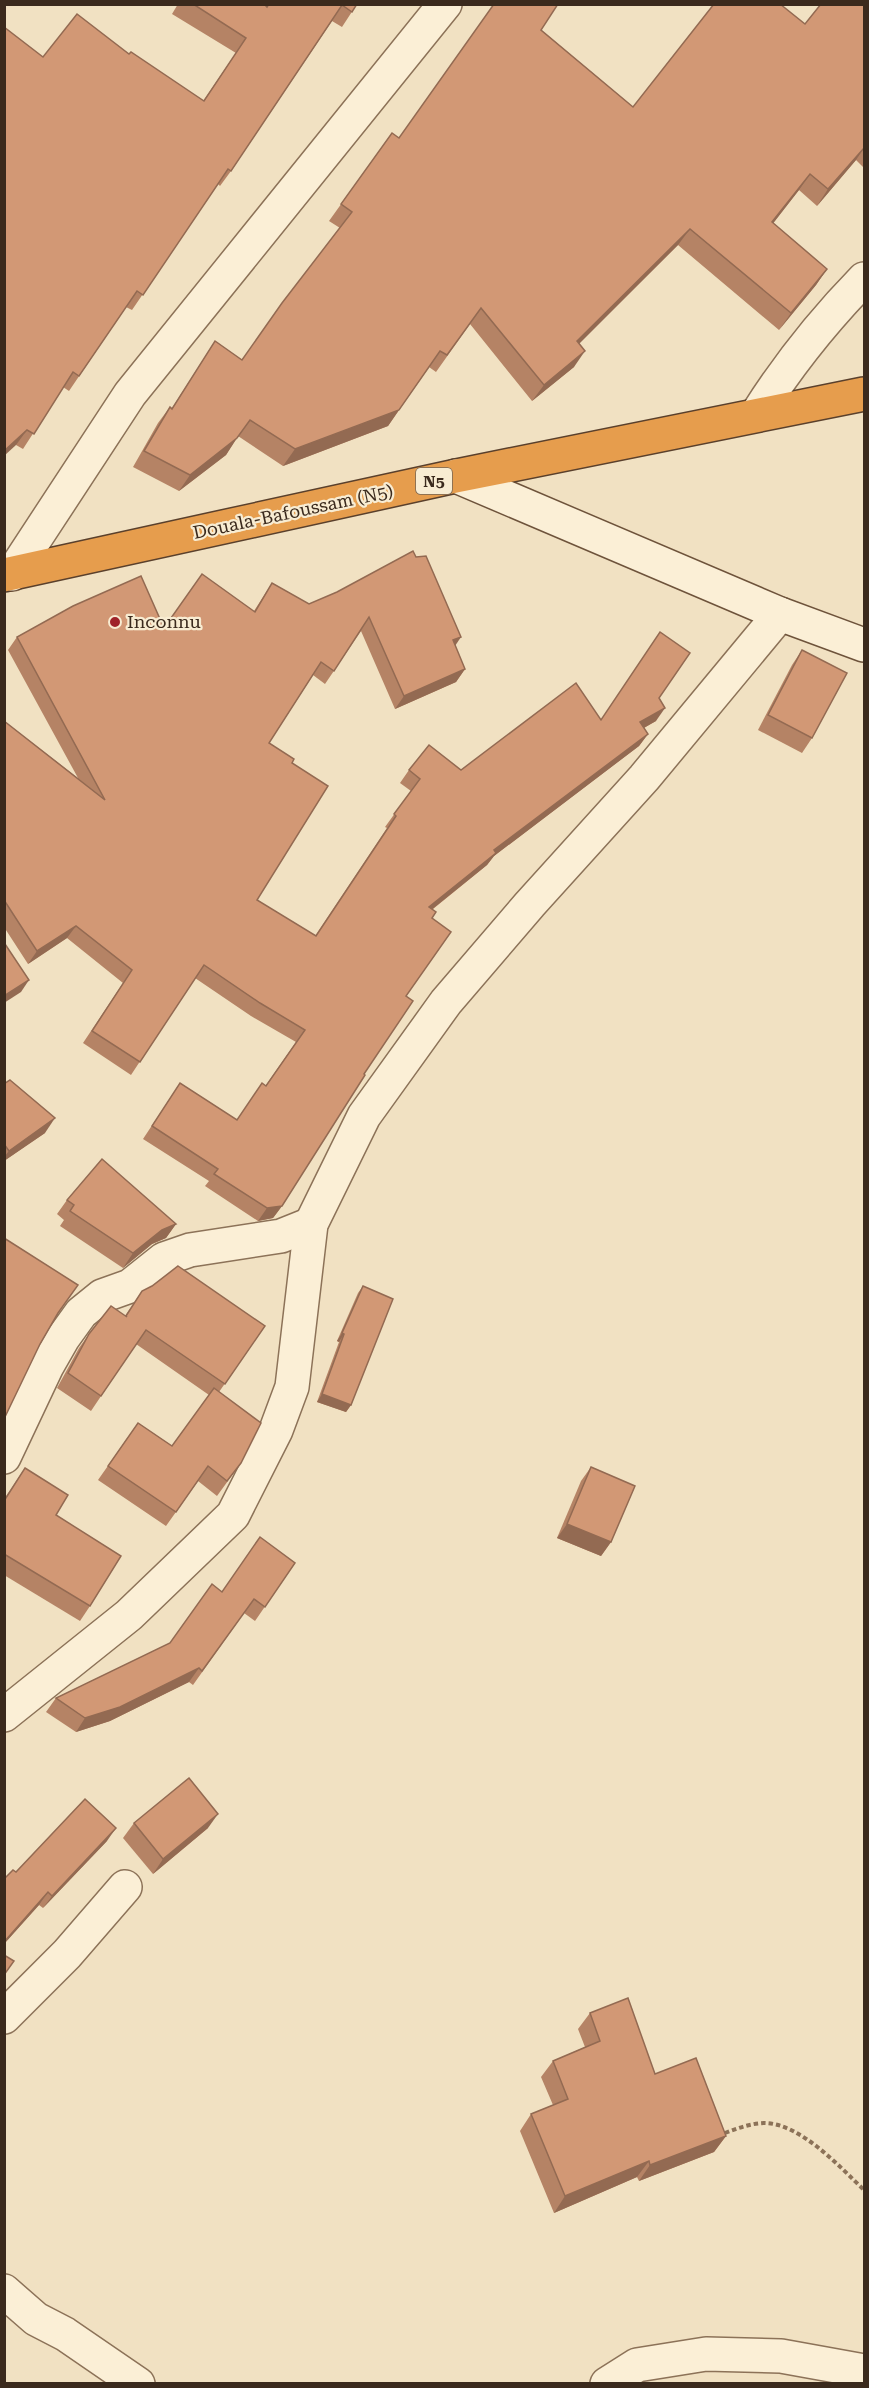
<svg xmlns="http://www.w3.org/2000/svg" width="869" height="2388" viewBox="0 0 869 2388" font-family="'Roboto Serif',serif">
<rect width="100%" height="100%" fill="#f1e1c2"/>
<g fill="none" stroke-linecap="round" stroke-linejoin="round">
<g stroke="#8c7258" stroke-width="36">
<g id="street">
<path d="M757,414C788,365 823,321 864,279"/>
<polyline points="12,574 130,394 445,4"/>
<polyline points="4,1457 47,1366 63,1338 81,1313 102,1296 130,1286 164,1259 190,1250 281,1236 311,1224"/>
<polyline points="4,1715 129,1615 233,1515 276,1430 292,1387 311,1224 364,1116 446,1002 530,904 644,778 780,614"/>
<polyline points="4,2017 67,1954 125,1887"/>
<polyline points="4,2291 36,2319 65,2334 138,2384"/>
<polyline points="607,2384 637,2365 706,2354 781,2356 864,2371"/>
</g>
</g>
<g stroke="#6e533b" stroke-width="36">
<polyline id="secondary" points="456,476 780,614 864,645"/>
</g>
<g stroke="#5a402c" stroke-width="36">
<polyline id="highway" points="4,575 456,476 864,394"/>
</g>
<path stroke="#8c7258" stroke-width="4" stroke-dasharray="4.5 3" stroke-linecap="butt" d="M725,2133C738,2128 752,2123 765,2123C801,2124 840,2167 864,2190"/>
<use href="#street" stroke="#fbefd6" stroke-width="33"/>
<use href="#secondary" stroke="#fbefd6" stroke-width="33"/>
<use href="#highway" stroke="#e69d4d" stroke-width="33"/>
</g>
<g fill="#b58365">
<polygon points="178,4 264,4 267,7 357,4 342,27 332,21 231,171 220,186 218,184 132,310 126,307 69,391 63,387 23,449 16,445 43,57 129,54 203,101 236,53 172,14"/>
<polygon points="864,4 864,168 856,160 817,206 799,190 773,223 827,269 816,285 779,330 678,245 579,343 574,367 532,401 470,324 436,372 429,367 388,426 283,466 238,436 226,455 179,491 133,467 158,423 170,407 172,408 215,341 242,360 340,228 329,221 392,133 399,138 541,30 633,107 805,24"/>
<polygon points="272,583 309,604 337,592 455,646 465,669 456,682 395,709 361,631 325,684 313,675 269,743 292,763 257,900 315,936 387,828 385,827 411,791 400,783 409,770 461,770 659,698 656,721 644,728 648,734 639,746 494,856 487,865 433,909 432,918 406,996 364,1074 282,1206 273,1218 258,1221 205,1186 209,1181 143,1139 180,1083 237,1120 266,1085 296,1042 251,1016 195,978 131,1075 83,1043 123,983 67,938 28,964 4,927 4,721 78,778 8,650 17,637 164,628 254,611"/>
<polygon points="802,650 812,738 802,753 758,730 792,665"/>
<polygon points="4,1084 45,1133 4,1161"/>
<polygon points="67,1200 176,1224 166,1238 152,1244 123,1268 60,1226 64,1220 57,1214"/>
<polygon points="363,1286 351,1405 346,1412 317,1402 339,1342 337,1341 358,1293"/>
<polygon points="142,1291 265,1326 219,1392 241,1463 217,1496 198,1481 166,1526 98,1480 138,1423 172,1446 209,1395 136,1344 91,1411 57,1388 79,1348 89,1334 125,1316"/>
<polygon points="591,1467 611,1542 601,1556 557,1538 581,1481"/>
<polygon points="25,1468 90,1606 80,1621 4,1575 4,1499"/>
<polygon points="295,1563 255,1621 244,1613 193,1685 189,1682 110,1721 76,1732 46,1712 56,1698 170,1643 222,1591"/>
<polygon points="134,1823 208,1828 153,1874 123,1838"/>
<polygon points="107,1841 43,1908 39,1905 4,1944 4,1879 16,1872"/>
<polygon points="590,2013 655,2074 726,2136 714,2152 639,2181 637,2177 554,2213 520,2131 531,2114 553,2105 541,2077 553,2061 585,2047 578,2029"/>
</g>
<g fill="#936a52">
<polygon points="864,148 856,160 817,206 828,189"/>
<polygon points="810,174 799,190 761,239 772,222"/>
<polygon points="690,229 678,245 566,357 577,341"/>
<polygon points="827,269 816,285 779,330 791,313"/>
<polygon points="585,351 574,367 532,401 544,385"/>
<polygon points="399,410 388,426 283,466 295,449"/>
<polygon points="27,430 16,445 4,456 4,451"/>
<polygon points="237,438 226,455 179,491 190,475"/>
<polygon points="461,637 453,649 453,640"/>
<polygon points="465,669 456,682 395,709 404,696"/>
<polygon points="665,708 656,721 631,735 640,722"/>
<polygon points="648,734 639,746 494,856 487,865 420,919 429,907 494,850"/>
<polygon points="76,926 67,938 28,964 37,951"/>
<polygon points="29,980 21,992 4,1003 4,996"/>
<polygon points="55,1118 45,1133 4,1161 4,1157 9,1151"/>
<polygon points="282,1206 273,1218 258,1221 267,1208"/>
<polygon points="176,1224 166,1238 152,1244 123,1268 133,1253 162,1230"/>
<polygon points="342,1333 344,1334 339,1342 337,1341"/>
<polygon points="322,1394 351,1405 346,1412 317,1402"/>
<polygon points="567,1524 611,1542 601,1556 557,1538"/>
<polygon points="199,1668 189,1682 110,1721 76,1732 85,1718"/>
<polygon points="218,1814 208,1828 153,1874 163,1859"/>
<polygon points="116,1828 107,1841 43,1908 52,1896"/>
<polygon points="48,1892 39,1905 4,1944 4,1942"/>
<polygon points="726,2136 714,2152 639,2181 650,2165"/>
<polygon points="649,2161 637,2177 554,2213 565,2196"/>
</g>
<g fill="#d29875" stroke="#936a52" stroke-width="1.5">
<polygon points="193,4 264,4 267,7 269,4 357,4 352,12 342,5 231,171 228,169 143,295 137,291 79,376 73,372 34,434 27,430 4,451 4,27 43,57 77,14 129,54 131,52 204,101 246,38"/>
<polygon points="494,4 558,4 541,30 633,107 714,4 780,4 805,24 821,4 864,4 864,148 828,189 810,174 772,222 827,269 791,313 690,229 577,341 585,351 544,385 481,308 447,355 440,351 399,410 295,449 250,420 237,438 190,475 144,451 170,407 172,409 215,341 242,360 282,303 352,212 341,204 392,133 399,138"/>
<polygon points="413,551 416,557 426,556 461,637 453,640 465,669 404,696 369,617 334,671 321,662 269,743 294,759 292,763 328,786 257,900 316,936 396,816 394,814 420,779 409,770 429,745 461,770 576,683 601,720 660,632 690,653 659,698 665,708 640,722 648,734 494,850 496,853 429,907 436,912 432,918 451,932 406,996 413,1001 364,1074 365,1075 282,1206 267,1208 214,1174 218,1169 152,1126 180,1083 237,1120 262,1083 266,1086 305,1030 260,1003 204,965 140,1062 92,1031 132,970 76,926 37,951 4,900 4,721 105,800 17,637 73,606 141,576 164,628 202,574 255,612 272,583 309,604 337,592"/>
<polygon points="802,650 847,673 812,738 768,715"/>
<polygon points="5,944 29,980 4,996 4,945"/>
<polygon points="10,1080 55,1118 9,1151 4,1144 4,1084"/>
<polygon points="102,1159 176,1224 162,1230 133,1253 70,1211 74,1205 67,1200"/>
<polygon points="4,1238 78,1285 58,1313 40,1344 4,1419"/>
<polygon points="178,1266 265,1326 225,1384 146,1330 101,1396 68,1373 89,1334 111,1306 127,1317 126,1316 142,1291 152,1286"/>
<polygon points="363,1286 393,1299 351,1405 322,1394 344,1334 342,1333"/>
<polygon points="214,1388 261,1423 241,1463 227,1481 208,1466 176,1512 108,1466 138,1423 172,1446"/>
<polygon points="591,1467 635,1486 611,1542 567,1524"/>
<polygon points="25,1468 68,1495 56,1515 121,1556 90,1606 4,1554 4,1501"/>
<polygon points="260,1537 295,1563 265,1607 254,1599 202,1671 199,1668 120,1707 85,1718 56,1698 170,1643 212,1584 222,1592"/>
<polygon points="189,1778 218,1814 163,1859 134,1823"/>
<polygon points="85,1799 116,1828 52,1896 48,1892 4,1942 4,1879 13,1870 16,1872"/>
<polygon points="4,1955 14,1961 4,1975"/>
<polygon points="628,1998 655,2074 696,2058 726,2136 650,2165 649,2161 565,2196 531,2114 568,2099 553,2061 600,2041 590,2013"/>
</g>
<circle fill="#9f2329" stroke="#f8ecd2" stroke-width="2" cx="115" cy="622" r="6"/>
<g text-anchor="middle" stroke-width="4.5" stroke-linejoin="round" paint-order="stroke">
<rect fill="#f8ecd2" stroke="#746453" stroke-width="1.5" x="416" y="468" width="36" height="26" rx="4.5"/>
<g font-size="16" font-weight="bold" fill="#3b2a1d">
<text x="434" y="487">N5</text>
</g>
<g font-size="18" fill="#3b2a1d" stroke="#f8ecd2">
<text transform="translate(293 512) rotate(-12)" y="6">Douala-Bafoussam (N5)</text>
</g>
<g font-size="18" fill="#3b2a1d" stroke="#f8ecd2" text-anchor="start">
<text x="127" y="628">Inconnu</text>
</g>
</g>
<rect width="869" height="2388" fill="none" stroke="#3b2a1d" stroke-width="12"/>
</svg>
